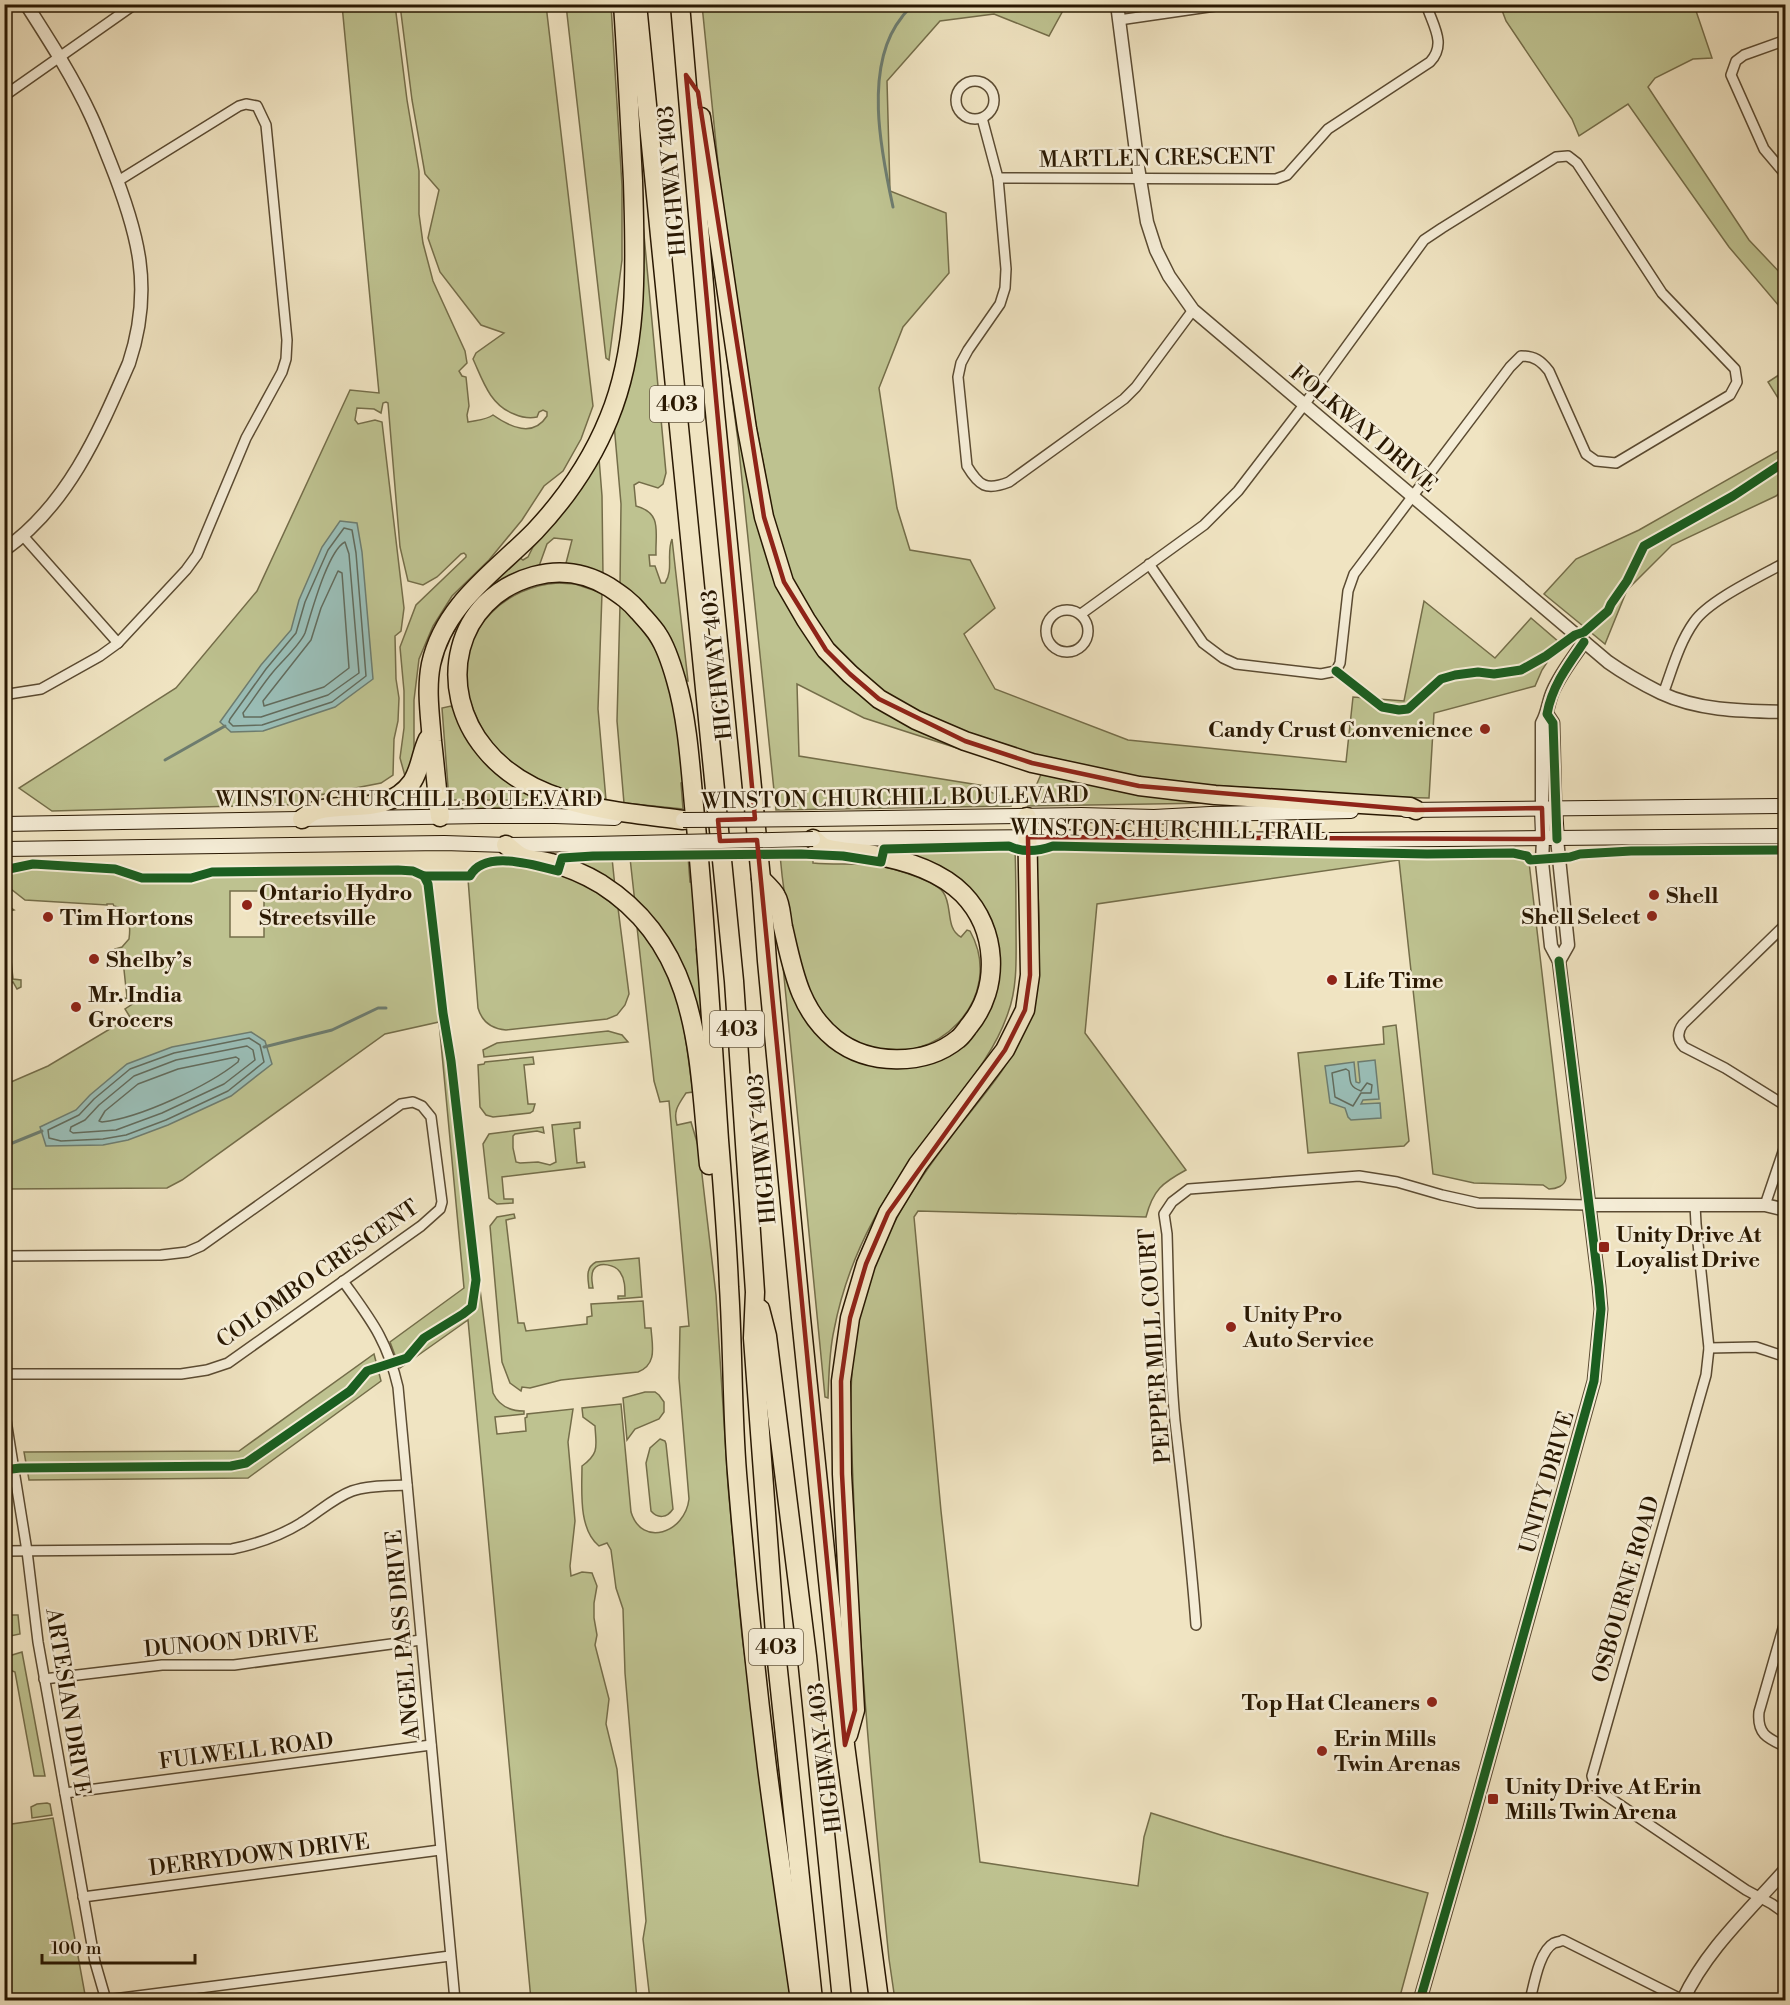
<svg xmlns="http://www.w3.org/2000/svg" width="1790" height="2005" viewBox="0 0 1790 2005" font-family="'Libre Bodoni',serif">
<rect width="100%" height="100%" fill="#f0e4c2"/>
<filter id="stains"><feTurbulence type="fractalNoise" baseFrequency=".00333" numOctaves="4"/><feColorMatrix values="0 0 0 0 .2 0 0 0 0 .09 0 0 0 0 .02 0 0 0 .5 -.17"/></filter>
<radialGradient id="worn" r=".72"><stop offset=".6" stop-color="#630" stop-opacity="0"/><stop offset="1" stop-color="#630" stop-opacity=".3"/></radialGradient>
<g fill="#bec290" stroke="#746d49" stroke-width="1.5" fill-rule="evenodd">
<path d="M342,5H395L407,100L419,171V214L423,243L433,281L465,351L467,363L459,371L462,376L466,377L469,406L467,415L468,422C477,420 486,420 493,415C510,427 533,438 547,416V412L543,410L539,412L537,417C529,419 521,417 514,414C490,405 483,381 473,359L476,353L504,333L481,325L440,272L428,238L439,190L425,174L412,100L400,5H546L593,406L581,439L563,471L544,486L522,520L489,560L452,596L433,626L419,659L414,700V759L405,776L400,758L404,728V691L400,647L416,605L466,557V555L464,553L461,554L437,577L423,585L408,581L400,547L388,403L386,402L383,403L381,413L374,409L357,408L355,420L358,424L375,420L382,422L404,608L401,631L395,636L396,679L399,698L398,721L394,739L393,775L381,783L320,795L317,804L52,811L19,788L176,688L257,591L350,390L379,393Z"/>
<polygon points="566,5 611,5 622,186 622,260 609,360 606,358"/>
<polygon points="702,5 1066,5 1049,36 994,14 940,21 887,81 890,191 946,213 949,273 903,327 879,388 897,508 910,550 970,560 995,608 964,634 995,689 1128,740 1346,762 1353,697 1404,701 1424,601 1495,658 1531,618 1560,643 1542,670 1535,686 1434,713 1429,798 1386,797 1149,781 1041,758 933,720 891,697 866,678 826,639 795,588 775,527 742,349 724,223"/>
<polygon points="1500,5 1694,5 1712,58 1693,59 1655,78 1648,87 1749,240 1785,278 1785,313 1729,247 1628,104 1579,136 1572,119 1506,21"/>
<path d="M643,224L666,473L663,484L658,488L639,482L634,485L636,506C663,513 655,533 656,555H649L650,566H655L661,583H665C674,569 666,554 672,539L688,681H682L620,586L621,504L614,424Z"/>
<path d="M726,350L752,483L815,645L961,746L960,749L864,718L797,684L799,756L985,786C990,796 1003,794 1011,801V806L776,810L738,441Z"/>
<polygon points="1785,371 1785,409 1768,382"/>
<polygon points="1785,447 1785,488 1776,496 1672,545 1627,590 1605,644 1544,594 1576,559 1639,530"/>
<polygon points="599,458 602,496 603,576 565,567 572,540 554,538 547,544 538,569 492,590 489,586 520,558 523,560 528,557 533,547 562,514 582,486"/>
<path d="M558,583L575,584L602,593L598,709L606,800C586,796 563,793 544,784C536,780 528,774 521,769C515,765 507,761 502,756C491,746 482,731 477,718C472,707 467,694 466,683C461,628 506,586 558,583Z"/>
<path d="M620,605C633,618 646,633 655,649C676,686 679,741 684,782L681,783L683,809L624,803L617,721Z"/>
<polygon points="451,706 534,795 532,800 449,800 442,708"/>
<polygon points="1042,772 1212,803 1028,806 1029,802"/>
<polygon points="543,803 543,806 457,809 452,806 457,804"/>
<path d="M1015,849C1016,875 1016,901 1016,927C1016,955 1018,986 1008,1013C994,1055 963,1089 937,1124C888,1190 850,1247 834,1330C829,1352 829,1375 828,1398L825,1397L782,956L804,1016L894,1067L980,1019L989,924L899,851Z"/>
<path d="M1043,849L1415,857L1515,855L1523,856L1529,862L1566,1178C1565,1186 1556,1189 1549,1189L1543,1185L1474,1183L1433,1174L1399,860L1097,904L1085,1033L1186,1170C1162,1183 1153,1190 1146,1217L918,1211L914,1217L941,1511L980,1862L1138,1886L1144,1837L1151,1813L1224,1836L1428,1893L1399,2000H895L889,1959C874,1809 859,1659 854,1508C852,1440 845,1370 862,1303C879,1238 914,1185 954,1133C979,1100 1009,1068 1025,1030C1045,983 1039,920 1037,871L1034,870L1038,854Z"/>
<path d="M780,855L813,856V863C835,865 857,863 879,866C893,868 935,881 943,892C953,905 945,929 961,937L967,930L970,931C1007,998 936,1070 867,1047C860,1044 851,1043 846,1039C837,1033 827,1022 820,1013C816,1009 814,1002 812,997C794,955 784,901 780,855Z"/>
<polygon points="688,856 690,882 693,882 699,947 696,949 707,1056 699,1021 635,903 630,858"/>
<polygon points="593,858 612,858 615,887 576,864 577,860"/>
<path d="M500,864L538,869L559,875L561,871L575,877L618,908L629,994L625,1005L617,1015L607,1019L506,1030C492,1029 482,1022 478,1008L468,879L471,880C477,867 486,865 500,864Z"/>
<path d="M33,866L113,871L141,880L197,881L210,875L415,874L422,880L427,891L438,1010L446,1038L450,1065L454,1122L473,1276L468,1308L461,1312L460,1310L454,1313V1315L420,1338L407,1354L396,1358L390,1342L464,1288L439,1022L385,1034L182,1180L167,1188L5,1189L4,1085L48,1066L130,1017L125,1009L134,1003L131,998L119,1003L120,999L127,998L122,951H115V949L122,947L129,939C131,925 129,908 114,906L113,904H107V905L25,900L11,889L8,880L9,872ZM230,891H264V937H230Z"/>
<polygon points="5,906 8,906 14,910 6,912 13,979 21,980 21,987 17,989 13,982 5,986 5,981 8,977 5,936"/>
<path d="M637,927C650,943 662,959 670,978C685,1014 687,1054 693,1092L686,1093C678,1105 673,1111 677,1125L691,1122L699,1149L716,1295L728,1486L742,1636L792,2000H650L643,1939L646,1921L625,1673L623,1609L616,1588L611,1550L607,1543L599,1546C578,1529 582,1490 582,1466C600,1453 596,1446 595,1426L583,1417L582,1408L621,1404L631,1512C642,1548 685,1533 689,1499L679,1378L680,1327L689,1326L669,1101L660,1102L654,1081Z"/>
<polygon points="1396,1025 1409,1141 1404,1146 1308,1153 1298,1053 1384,1044 1383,1027"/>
<polygon points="608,1031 622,1035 628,1042 484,1057 483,1050 497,1043"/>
<polygon points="533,1057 534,1064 524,1065 528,1104 535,1104 533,1111 530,1113 493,1117 486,1115 480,1107 478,1065 484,1064 485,1062"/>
<polygon points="580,1122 580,1128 574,1129 577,1163 584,1162 585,1167 502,1177 504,1199 513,1199 513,1203 497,1204 489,1198 483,1144 489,1134 543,1127 544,1133 537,1131 515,1134 513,1136 513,1148 516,1162 520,1163 538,1162 550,1165 556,1162 552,1125"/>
<path d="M514,1214L515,1218L506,1220L518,1323H524L526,1331L587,1324V1317L592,1316L591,1304L643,1301L645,1328H651C652,1345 658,1364 638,1372L561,1380L530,1388L522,1387L521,1391L510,1383L502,1362L490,1226L497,1217Z"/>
<path d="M639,1258L642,1297L618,1299V1296H625C625,1288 625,1279 620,1272C615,1265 600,1261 594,1269C590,1274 592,1282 593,1288H589C588,1278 585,1268 596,1262Z"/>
<path d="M479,1281L493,1393C499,1406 510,1411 524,1411V1414L495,1417L497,1434L526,1431L525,1418L527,1417V1414L573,1409L568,1442L575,1521L570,1566L571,1576L582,1572L592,1573L597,1586L594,1603V1618L597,1635L595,1645L609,1699L606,1724L617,1769L637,2000H531L468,1320L400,1368L398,1365C412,1360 416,1348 426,1340L471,1312L474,1306Z"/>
<polygon points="374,1354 381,1381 248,1478 29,1480 24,1452 239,1451"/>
<polygon points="645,1392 655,1392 659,1395 664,1402 664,1412 659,1419 635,1429 627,1440 623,1398"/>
<path d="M660,1439L665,1441L666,1444L673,1509C667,1518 658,1519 651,1511L646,1463L650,1448Z"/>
<polygon points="5,1615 18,1615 20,1634 5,1637"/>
<polygon points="22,1652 45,1776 34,1776 15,1672 5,1668 5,1663 9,1656"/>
<polygon points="47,1803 50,1804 52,1815 32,1818 31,1807 37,1804"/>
<polygon points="53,1818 86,2000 5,2000 5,1825"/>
</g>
<g fill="#9abeb7" stroke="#6d7c6f" stroke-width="1.5">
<polygon points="340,521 357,523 362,552 373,679 335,707 263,731 231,732 220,722 261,665 291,630 299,600 322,547"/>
<polygon points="251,1032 265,1041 272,1064 231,1096 168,1125 128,1140 103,1145 46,1146 40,1127 76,1110 90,1095 127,1064 172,1047"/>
<polygon points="1375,1060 1379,1099 1363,1100 1361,1104 1380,1103 1381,1118 1351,1120 1348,1117 1345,1108 1330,1103 1325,1066 1354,1062 1356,1082 1359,1083 1360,1082 1358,1062"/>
</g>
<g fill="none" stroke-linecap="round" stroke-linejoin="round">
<g stroke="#626b5c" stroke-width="1.5">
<polygon points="344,528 352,530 356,553 366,676 332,702 262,725 233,726 229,722 230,719 266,669 296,633 305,602 328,550"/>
<path d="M345,542L349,554L359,673L328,695L261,717H244L243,713C253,700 262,685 273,672C282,661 300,645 305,633C311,614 328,550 345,542Z"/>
<polygon points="338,571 342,573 349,668 324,687 264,706 263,701 311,640 321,608"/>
<polygon points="249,1038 260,1045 264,1062 228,1091 166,1120 126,1135 103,1139 61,1141 49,1138 48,1130 79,1115 94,1099 130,1069 174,1053"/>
<polygon points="247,1046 253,1050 255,1060 224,1084 162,1113 116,1130 73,1133 70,1131 71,1127 85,1120 99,1105 134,1076 176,1060"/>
<path d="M236,1057L239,1059L238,1062C208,1086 140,1118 102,1122L99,1121L105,1111L138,1084L178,1069Z"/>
<path d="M1346,1069L1349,1071C1350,1083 1350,1087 1361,1091L1367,1083L1372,1085L1371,1093H1361L1353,1106L1335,1097L1332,1073Z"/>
</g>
<g stroke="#6d7c6f" stroke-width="3">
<path d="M893,207C881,152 863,65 902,17C905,12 911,8 915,4"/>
<polyline points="165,760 225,726"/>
<polyline points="264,1047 332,1030 378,1008 386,1008"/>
<polyline points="10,1144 42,1131"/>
</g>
<g stroke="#5b4b32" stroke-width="12">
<g id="minor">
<polyline points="1119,20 1229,4"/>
<polyline points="1786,40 1744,55 1736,61 1731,75 1764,149 1786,175"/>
<circle cx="975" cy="100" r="19"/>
<polyline points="4,96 135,4"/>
<path d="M982,118L998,178L1006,269L1005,288L1000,304L968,350L961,363L958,377L967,466C979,486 986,491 1009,482L1124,399L1136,387L1193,310"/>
<path d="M998,178L1276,179L1287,175L1328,129L1430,62C1447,44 1433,26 1426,4"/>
<polyline points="4,275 4,284"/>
<polyline points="24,537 118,643"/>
<circle cx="1067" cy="631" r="21"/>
<path d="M1081,614L1204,525L1238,491L1304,405L1424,240L1442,228L1556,157L1568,156L1577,163L1662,293L1735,369L1737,382L1730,395L1616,463L1596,461L1586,454L1549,371C1541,361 1535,356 1521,356L1510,367L1354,574L1348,591L1340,663L1336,671L1321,674L1236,664L1223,658L1203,643L1149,564"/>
<polyline points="9,694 41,689 100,656 118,643 186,570 197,555 246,438 282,372 286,359 287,340 266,125 257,106 246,104 239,106 118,181"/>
<path d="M1663,694C1672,670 1679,643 1694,622C1709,600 1761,576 1786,562"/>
<path d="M1786,924L1683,1024C1677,1032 1677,1040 1684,1047L1725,1068L1786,1106"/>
<polyline points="1695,1205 1696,1224 1709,1348 1706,1375 1592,1776 1595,1786 1601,1792 1746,1890 1772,1904 1786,1914"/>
<polyline points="1765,1205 1786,1143"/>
<polyline points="4,1256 161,1255 187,1252 201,1246 401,1104 413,1102 422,1106 431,1117 442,1202 440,1209 421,1226 228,1363 207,1370 181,1374 4,1374"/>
<path d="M343,1281C370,1319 387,1339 398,1387L455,2000"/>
<polyline points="1709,1348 1756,1347 1786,1357"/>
<polyline points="4,1408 27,1551 38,1642 95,1962 106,2000"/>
<path d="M4,1551L232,1549C257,1544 280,1536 301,1523C318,1513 333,1498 352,1491C369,1485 390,1486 407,1485"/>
<path d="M1786,1618L1759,1712C1757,1734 1767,1738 1786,1747"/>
<path d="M1196,1625C1191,1557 1183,1489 1175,1421C1169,1359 1169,1297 1167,1234L1164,1214L1172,1202L1189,1189L1359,1176L1397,1182L1442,1195L1478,1203L1589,1205"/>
<polyline points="44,1679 162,1665 234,1665 421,1640"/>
<polyline points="65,1793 431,1745"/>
<polyline points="83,1897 440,1850"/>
<polyline points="106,2000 450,1956"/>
<path d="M1530,2000C1534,1985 1539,1951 1554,1943C1554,1943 1562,1941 1563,1940L1683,2000"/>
</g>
</g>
<g stroke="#5b4b32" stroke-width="15">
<g id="tertiary">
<path d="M1117,4L1138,167L1147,222L1156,250L1169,276L1193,310L1608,662C1625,674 1643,684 1661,693C1699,711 1744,711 1786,712"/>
<path d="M4,550C68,505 99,432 129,363C154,288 138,232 110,162C104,147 98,131 91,116C73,77 49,40 26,4"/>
<polyline points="1547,714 1553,723 1555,808"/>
<path d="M1542,808V723C1548,713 1548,702 1553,691C1561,673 1573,658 1584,642"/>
<polyline points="1557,839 1568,945 1559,961"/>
<polyline points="1589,1205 1765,1205 1786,1210"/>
<polyline points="1420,2000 1470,1827 1594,1381 1601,1309 1599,1286 1559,961 1551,946 1542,862 1543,839"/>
<path d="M1683,2000C1706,1950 1749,1911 1786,1869"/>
</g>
</g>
<g stroke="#291802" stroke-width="16">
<g id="secondary">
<polyline points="1542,808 1543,839"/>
<polyline points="1555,808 1557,839"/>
<polyline points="1406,810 1786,806"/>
<polyline points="813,819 1081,815 1154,817 1210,814 1351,811"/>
<polyline points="4,824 482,816 555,816 615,818"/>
<polyline points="813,839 1035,837 1331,840 1786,836"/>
<polyline points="4,849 444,843 506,845 593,844"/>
</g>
</g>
<g stroke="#291802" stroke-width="21">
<g id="motorway">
<polyline points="637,4 734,981 755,1292 753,1338 777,1661 813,2000"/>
<polyline points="680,4 714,402 761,879 767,961 801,1318 845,1745 879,2000"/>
<polyline points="701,117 747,429 764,517 784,582 806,620 826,650 850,674 879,699 916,720 965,741 1032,763 1139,786 1215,795 1410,807 1416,810"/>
<path d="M440,817C437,792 435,766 432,741C430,715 426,689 431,664C444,604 495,572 535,531C566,498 592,460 609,418C640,343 635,259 633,181C630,122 627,63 623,4"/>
<path d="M302,819C306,816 312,811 318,810C350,802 388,815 412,782C421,768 421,753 428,739"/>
<path d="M683,820C615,811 532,807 485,749C435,689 454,598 534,576C560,569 586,573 609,587C621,595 630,601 639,612C645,619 653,627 658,635C666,647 672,666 676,680C689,724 691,780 696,826C706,930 712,1035 719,1140C723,1189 727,1238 729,1287C733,1349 732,1411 737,1473C745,1571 755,1669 767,1767C777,1845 789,1923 800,2000"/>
<path d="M506,845C510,848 515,853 520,856C528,861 541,860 551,863C568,867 586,875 601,884C702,948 698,1060 709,1165"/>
<path d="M761,879C766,884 773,890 776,896C781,904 781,917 783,927C793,970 799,1010 835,1039C868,1065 924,1067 958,1039C962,1036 966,1030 969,1026C1001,987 997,929 963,894C938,869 901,859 868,854C856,852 834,852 823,847C820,845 816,841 813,839"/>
<polyline points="760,1309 767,1336 807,1656 842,2000"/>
<polyline points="848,1735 855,1710 842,1474 841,1381 850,1318 866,1264 888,1213 918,1164 1005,1050 1025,1010 1030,975 1027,817"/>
</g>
</g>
<use href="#minor" stroke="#f5edd7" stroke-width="9"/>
<use href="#tertiary" stroke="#f5edd7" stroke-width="12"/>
<use href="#secondary" stroke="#f5edd7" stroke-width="14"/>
<use href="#motorway" stroke="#f0e4c2" stroke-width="18"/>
<g stroke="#291802" stroke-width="16" stroke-linecap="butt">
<g id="secondary-bridge">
<polyline points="683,820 813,819"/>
<polyline points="593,844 813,839"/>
</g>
</g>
<use href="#secondary-bridge" stroke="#f5edd7" stroke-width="14"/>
<g stroke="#f5edd7" stroke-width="13">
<g id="cycleway">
<polyline points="1336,671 1382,707 1399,710 1408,709 1441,679 1455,675 1478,672 1494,674 1521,670 1546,656 1575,635 1584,632 1608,611 1611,604 1627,581 1644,546 1733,496 1786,461"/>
<path d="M1557,839L1553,723L1547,714C1552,686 1568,665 1584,642"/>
<path d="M4,870L33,864L115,869L142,878H191L212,872L398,870L413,871L424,876H470C484,849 535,865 558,871L562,858L593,856L801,854L843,856L881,862L884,849L1009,846C1023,853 1039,851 1053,846L1427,854L1513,853L1527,856L1530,860L1570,857L1580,854L1631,851L1786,850"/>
<polyline points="4,1470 20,1468 231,1466 246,1463 350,1391 367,1371 407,1358 424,1338 463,1314 472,1307 476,1280 451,1061 443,1013 428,884 424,876"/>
<polyline points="1420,2000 1470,1827 1594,1381 1601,1309 1599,1286 1559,961"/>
</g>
</g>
<use href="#cycleway" stroke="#1b5e20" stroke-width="9"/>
</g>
<path fill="none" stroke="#8f2418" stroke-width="4.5" stroke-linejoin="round" d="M686,75L698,92L764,517L784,582L826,650L850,674L879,699L965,741L1032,763L1139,786L1416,810L1542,808L1543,839L1028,837L1030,975L1025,1010L1005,1050L888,1213L866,1264L850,1318L841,1381L842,1474L855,1710L845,1745L757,840L720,841L718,820L755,819Z"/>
<g fill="#8f2418" stroke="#f5edd7" stroke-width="2">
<circle cx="1485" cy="729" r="6"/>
<circle cx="1654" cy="895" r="6"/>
<circle cx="247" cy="905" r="6"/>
<circle cx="1652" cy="916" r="6"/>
<circle cx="48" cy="917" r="6"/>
<circle cx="94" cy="959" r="6"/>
<circle cx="1332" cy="980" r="6"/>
<circle cx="76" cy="1007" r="6"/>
<rect x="1598" y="1241" width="12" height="12" rx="3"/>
<circle cx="1231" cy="1327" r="6"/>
<circle cx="1432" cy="1702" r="6"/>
<circle cx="1322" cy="1751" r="6"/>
<rect x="1487" y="1793" width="12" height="12" rx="3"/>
</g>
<g text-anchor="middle" stroke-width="5" stroke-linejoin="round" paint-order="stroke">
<g fill="#f5edd7" stroke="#665842" stroke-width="1.5">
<rect x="650" y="386" width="54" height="36" rx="4.5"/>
<rect x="710" y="1011" width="54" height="36" rx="4.5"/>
<rect x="749" y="1629" width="54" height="36" rx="4.5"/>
</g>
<g font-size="21" font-weight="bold" fill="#291802">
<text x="677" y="411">403</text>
<text x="737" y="1036">403</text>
<text x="776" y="1654">403</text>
</g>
<g font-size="22" fill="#291802" stroke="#f5edd7">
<text transform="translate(1157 157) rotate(-1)" y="8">MARTLEN CRESCENT</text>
<text transform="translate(671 181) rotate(-95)" y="8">HIGHWAY 403</text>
<text transform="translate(1364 428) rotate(40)" y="8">FOLKWAY DRIVE</text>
<text transform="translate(716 665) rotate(-96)" y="8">HIGHWAY 403</text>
<text transform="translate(895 797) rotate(-1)" y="8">WINSTON CHURCHILL BOULEVARD</text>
<text x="409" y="806">WINSTON CHURCHILL BOULEVARD</text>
<text transform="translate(1169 829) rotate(1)" y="8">WINSTON CHURCHILL TRAIL</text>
<text transform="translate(761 1149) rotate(-95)" y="8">HIGHWAY 403</text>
<text transform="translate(317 1273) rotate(-35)" y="8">COLOMBO CRESCENT</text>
<text transform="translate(1154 1346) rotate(-94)" y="8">PEPPER MILL COURT</text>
<text transform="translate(1546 1482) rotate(-74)" y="8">UNITY DRIVE</text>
<text transform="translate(1625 1589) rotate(-74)" y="8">OSBOURNE ROAD</text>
<text transform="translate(402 1635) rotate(-95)" y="8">ANGEL PASS DRIVE</text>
<text transform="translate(231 1641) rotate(-5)" y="8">DUNOON DRIVE</text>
<text transform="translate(69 1702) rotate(81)" y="8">ARTESIAN DRIVE</text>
<text transform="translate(246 1750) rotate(-7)" y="8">FULWELL ROAD</text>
<text transform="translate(824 1758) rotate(-97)" y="8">HIGHWAY 403</text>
<text transform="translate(259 1854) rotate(-7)" y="8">DERRYDOWN DRIVE</text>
</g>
<g font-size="22" font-weight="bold" fill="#291802" stroke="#f5edd7" text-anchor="start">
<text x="1473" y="737" text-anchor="end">Candy Crust Convenience</text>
<text x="259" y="900">Ontario Hydro<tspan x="259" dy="25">Streetsville</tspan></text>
<text x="1666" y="903">Shell</text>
<text x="1640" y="924" text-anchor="end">Shell Select</text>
<text x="60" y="925">Tim Hortons</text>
<text x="106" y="967">Shelby’s</text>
<text x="1344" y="988">Life Time</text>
<text x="88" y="1002">Mr. India<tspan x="88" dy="25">Grocers</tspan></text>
<text x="1616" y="1242">Unity Drive At<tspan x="1616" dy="25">Loyalist Drive</tspan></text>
<text x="1243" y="1322">Unity Pro<tspan x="1243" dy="25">Auto Service</tspan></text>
<text x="1420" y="1710" text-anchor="end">Top Hat Cleaners</text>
<text x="1334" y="1746">Erin Mills<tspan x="1334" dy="25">Twin Arenas</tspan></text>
<text x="1505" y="1794">Unity Drive At Erin<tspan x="1505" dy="25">Mills Twin Arena</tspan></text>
</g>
</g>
<rect width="1790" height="2005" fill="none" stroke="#f0e4c2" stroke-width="24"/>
<rect x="6" y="6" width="1778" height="1993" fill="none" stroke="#291802" stroke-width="3"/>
<rect x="12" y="12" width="1766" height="1981" fill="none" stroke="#291802" stroke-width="1.5"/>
<path d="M42 1954v9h153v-9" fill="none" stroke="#291802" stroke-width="3"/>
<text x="51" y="1954" font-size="18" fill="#291802" stroke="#f5edd7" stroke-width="4.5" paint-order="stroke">100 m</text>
<rect width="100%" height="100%" filter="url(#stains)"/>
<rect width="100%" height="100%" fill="url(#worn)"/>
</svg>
